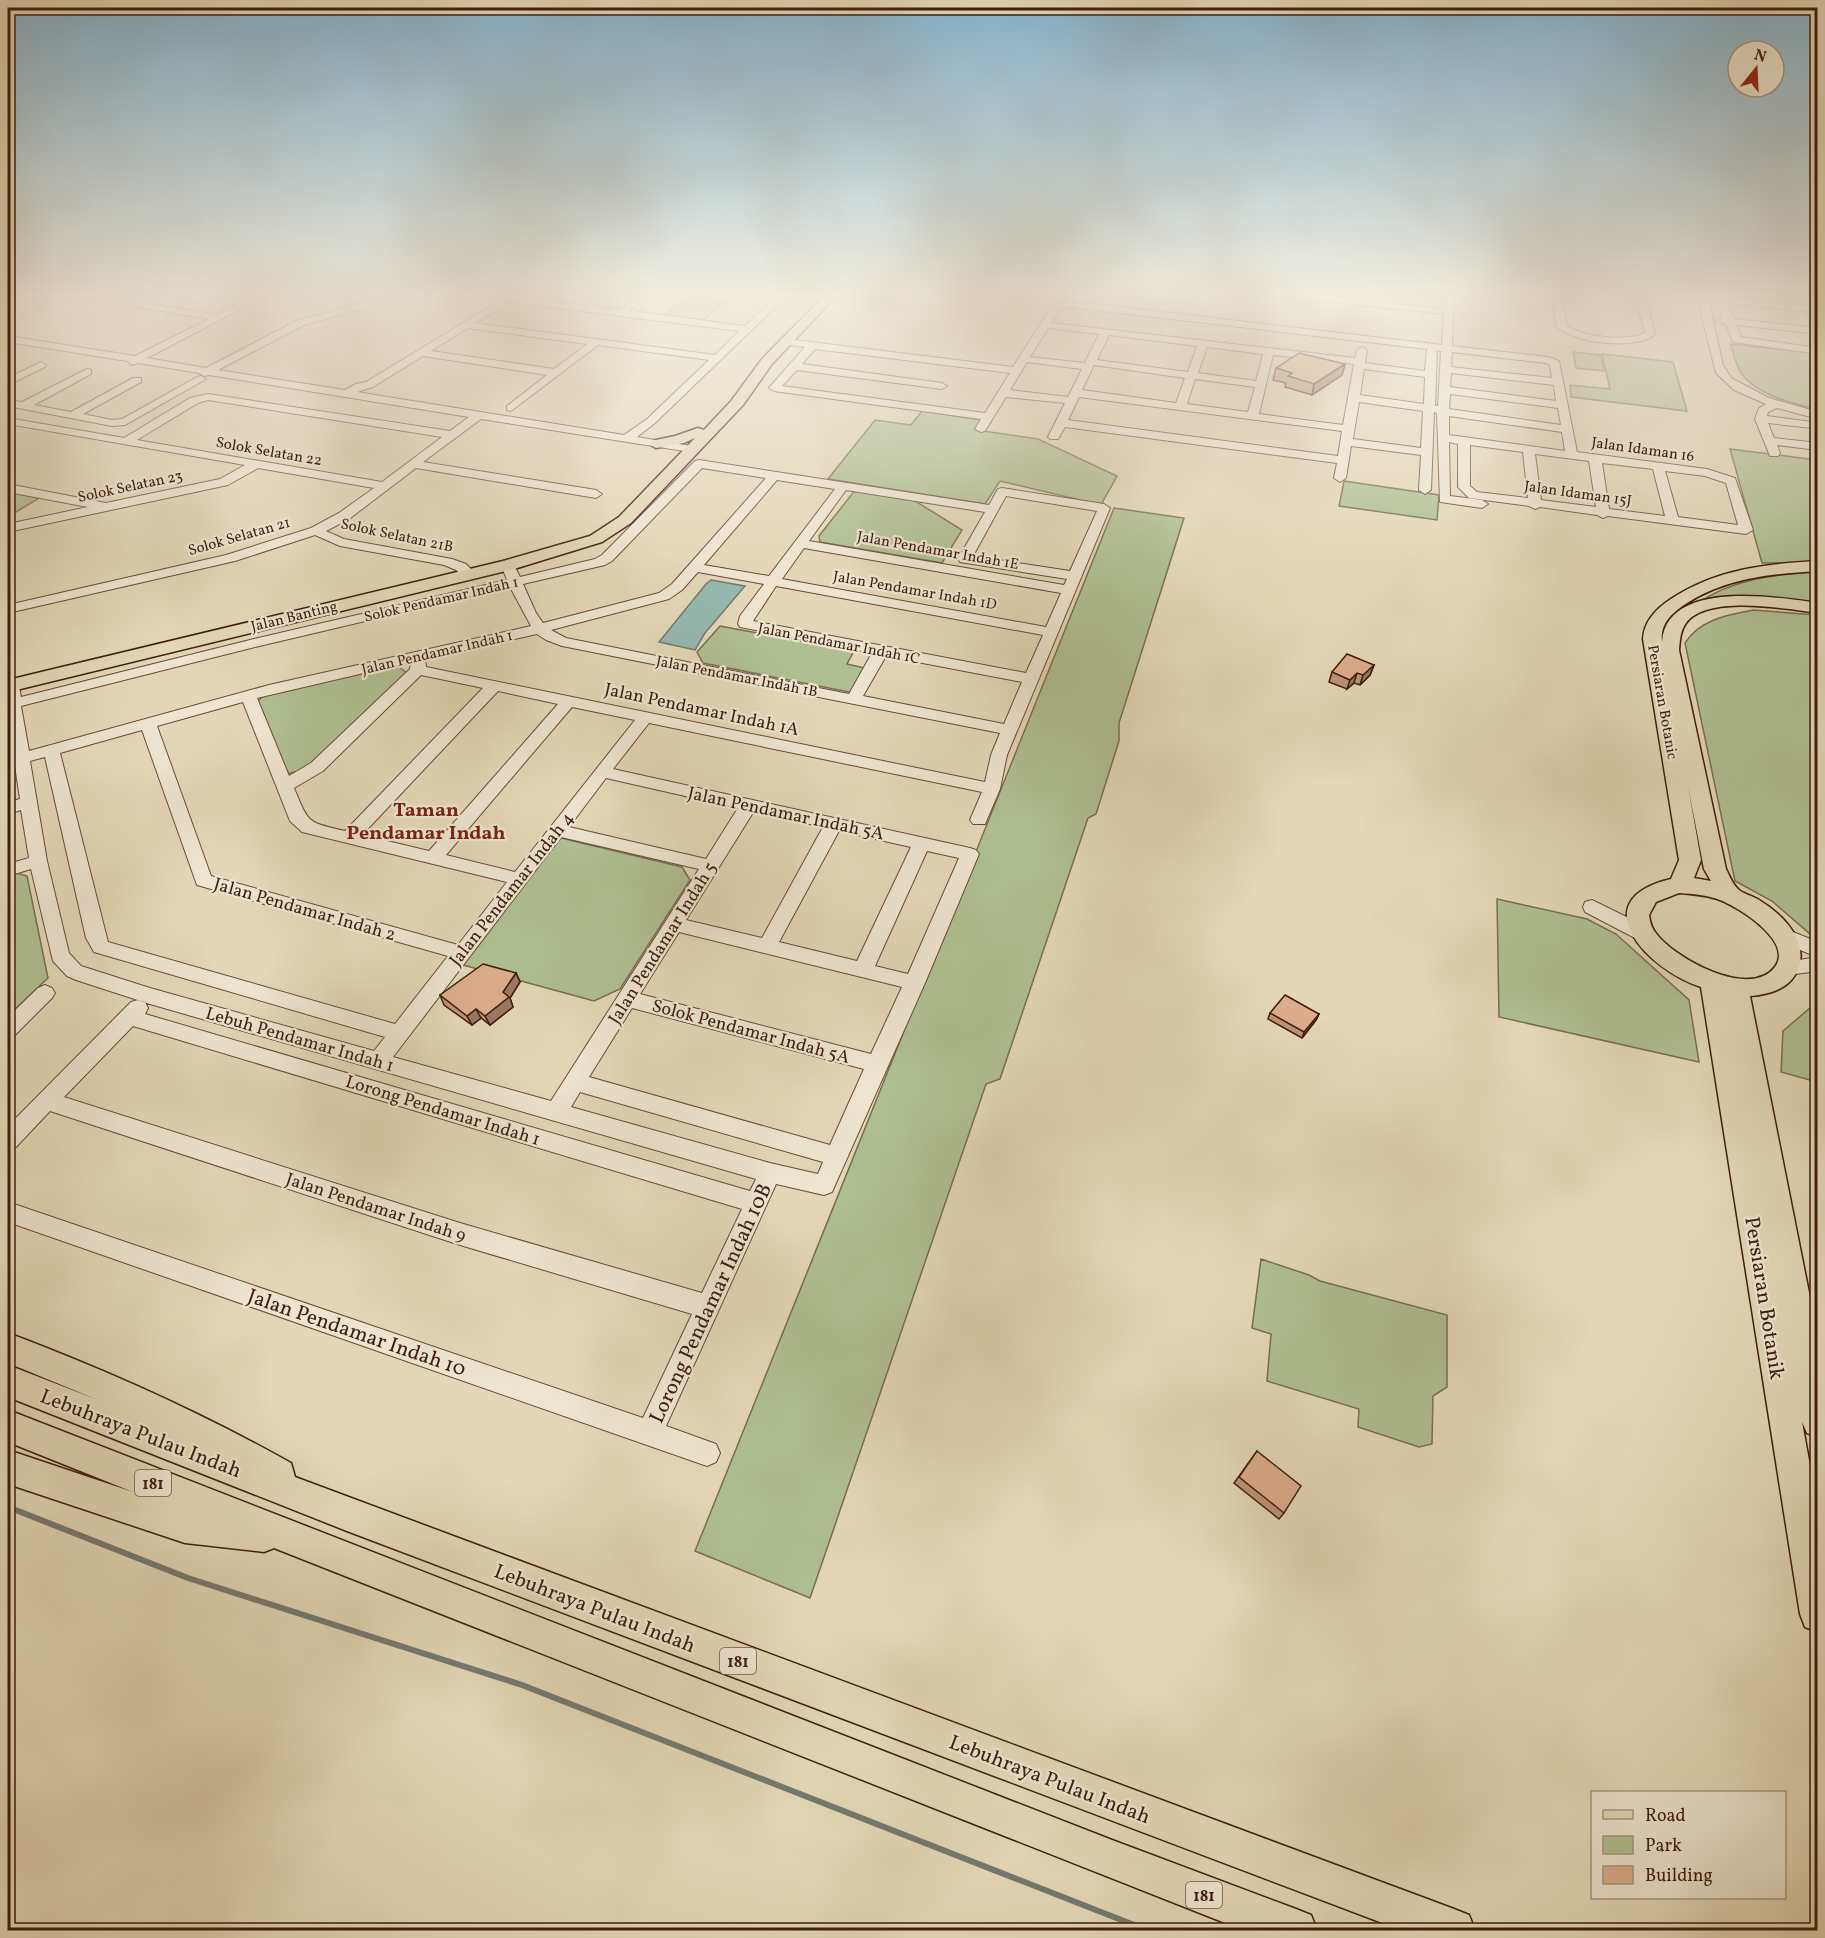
<svg xmlns="http://www.w3.org/2000/svg" width="1825" height="1938" viewBox="0 0 1825 1938" font-family="Vollkorn,serif">
<rect width="100%" height="100%" fill="#e3d7b7"/>
<filter id="stains"><feTurbulence type="fractalNoise" baseFrequency=".00333" numOctaves="4"/><feColorMatrix values="0 0 0 0 .2 0 0 0 0 .09 0 0 0 0 .02 0 0 0 .5 -.17"/></filter>
<radialGradient id="worn" r=".72"><stop offset=".6" stop-color="#630" stop-opacity="0"/><stop offset="1" stop-color="#630" stop-opacity=".3"/></radialGradient>
<g fill="#afbf92" stroke="#776e50" stroke-width="1.5">
<polygon points="689,296 726,301 704,320 665,315"/>
<path d="M1730,344L1817,353V409C1794,404 1757,395 1742,374C1736,367 1734,353 1730,344Z"/>
<polygon points="1573,352 1601,355 1604,371 1576,368"/>
<polygon points="1602,354 1673,362 1687,411 1571,397 1570,385 1610,389"/>
<polygon points="922,411 981,420 976,430 1038,439 1117,476 1101,505 1000,481 985,504 828,479 875,420 911,425"/>
<polygon points="1730,449 1817,460 1817,562 1762,563"/>
<polygon points="1344,481 1439,495 1437,520 1339,506"/>
<polygon points="856,489 912,499 962,530 942,563 820,542 819,536"/>
<polygon points="8,492 39,498 8,517"/>
<path d="M1114,508L1184,518L1119,723V741L1096,814L1088,818L1000,1079L986,1084L810,1598L695,1551C834,1203 977,856 1114,508Z"/>
<path d="M1817,572V604L1698,603C1732,579 1777,574 1817,572Z"/>
<path d="M1754,610L1817,615V940L1772,901L1735,881L1685,643C1700,619 1728,615 1754,610Z"/>
<polygon points="720,626 854,651 847,664 869,669 854,693 703,663 697,652"/>
<polygon points="394,663 407,673 305,770 286,774 256,703 266,693"/>
<polygon points="561,838 682,867 690,880 620,989 594,1001 463,965 466,955"/>
<polygon points="13,872 27,876 48,978 8,1016 8,874"/>
<polygon points="1497,899 1587,919 1616,934 1689,1000 1699,1062 1499,1017"/>
<polygon points="1817,1002 1817,1082 1781,1072 1783,1031"/>
<polygon points="1261,1259 1309,1275 1320,1281 1447,1315 1447,1387 1433,1396 1432,1444 1419,1447 1358,1427 1359,1409 1267,1381 1271,1334 1252,1328"/>
</g>
<polygon fill="#95b9b0" stroke="#737a6f" stroke-width="1.5" points="711,580 745,586 705,633 695,650 659,642 706,584"/>
<g fill="none" stroke-linecap="round" stroke-linejoin="round">
<polyline stroke="#737a6f" stroke-width="6" points="8,1507 188,1578 522,1685 1147,1930"/>
<g stroke="#684b38" stroke-width="2">
<g id="minor">
<path d="M78,295H97L217,315L257,295H268L147,358L206,368L296,321L370,301L382,295H392L376,305L304,325L218,370L345,390L356,384L366,382L509,295L619,310L640,295H650L630,311L745,326L778,295H788L655,423L637,437L697,447V453L481,419L423,462L596,490L602,494L596,498L416,468L349,519L326,531L344,539L452,559L466,564L476,574L474,577H464L456,570L444,565L340,546L315,535L235,561L8,613V605L226,555L311,528L339,513L374,488L258,468L228,485L8,532V524L88,507L8,492V484L106,503L220,479L245,465L8,424V418L124,438L190,398L208,394L450,431L469,417L209,375L204,376L199,373L138,363L132,365L127,361L8,342V336L135,356L209,319L82,298ZM510,302L739,331L715,355L476,323ZM468,328L587,344L554,369L431,351ZM598,345L709,360L647,419L624,435L357,392L373,387L423,356L547,375L507,406V410L511,411ZM208,400L442,437L382,482L137,440L198,403Z"/>
<path d="M1289,295H1316L1444,309L1446,295H1454L1452,346L1548,357L1559,361L1577,452L1707,469L1735,478L1753,530L1746,534L1608,516L1603,518L1597,515L1540,507L1535,509L1529,506L1469,498L1458,487V444L1449,442L1450,496L1482,500L1488,504L1482,508L1440,502L1437,413L1434,412L1431,490L1425,494L1419,490L1421,455L1351,446L1346,478L1340,482L1334,478L1337,463L1065,427L1058,439H1050L1048,437L1065,403L1006,397L985,431L981,432L975,429L981,419L774,391L769,388L805,347L783,344L782,342L787,339L1013,367L1052,306L1068,301L1442,345L1444,314L1294,298ZM1068,307L1427,349L1425,371L1365,363L1367,350L1362,347L1357,350L1355,358L1051,323L1059,310ZM1048,328L1099,334L1085,363L1030,357ZM1109,335L1197,346L1188,372L1097,360ZM1207,347L1263,354L1256,381L1198,373ZM815,349L1010,373L985,413L782,386L797,370L942,389L947,386L942,383L802,364ZM1437,350L1441,351L1438,406H1435ZM1452,352L1546,363L1550,365L1552,378L1451,367ZM1273,355L1354,364L1343,425L1259,414ZM1027,362L1082,369L1068,397L1010,390ZM1094,365L1185,378L1176,403L1082,390ZM1364,369L1425,377L1424,404L1360,395ZM1451,373L1554,385L1556,401L1450,387ZM1195,379L1255,387L1248,412L1187,404ZM1450,394L1558,408L1561,425L1449,409ZM1079,397L1342,431L1338,456L1068,420ZM1359,402L1423,411L1421,448L1353,439ZM1449,416L1562,432L1565,451L1449,435ZM1470,445L1523,452L1528,498L1477,492L1470,486ZM1535,454L1589,461L1596,507L1541,500ZM1602,463L1653,469L1665,516L1609,509ZM1665,471L1705,476L1726,483L1738,525L1678,517Z"/>
<path d="M1553,295H1562L1566,325C1581,337 1628,342 1645,333L1635,295H1644L1655,334C1637,351 1572,343 1556,326Z"/>
<polygon points="1701,295 1710,296 1712,317 1723,365 1731,378 1769,398 1818,412 1818,419 1777,408 1768,412 1767,416 1812,422 1818,425 1812,428 1768,423 1774,438 1818,443 1818,450 1777,445 1780,453 1778,456 1770,456 1755,419 1759,408 1766,404 1734,390 1716,373 1702,317"/>
<polygon points="1726,297 1818,307 1818,313 1727,303 1734,319 1818,328 1818,334 1736,325 1741,337 1818,348 1818,354 1733,342 1726,324 1714,320 1723,317 1717,302"/>
<polygon points="41,362 46,365 45,367 8,385 8,378"/>
<polygon points="87,369 91,370 91,374 34,405 71,412 133,378 141,378 141,382 83,414 112,420 122,419 197,377 201,376 206,379 125,425 112,426 8,406 8,400 22,402"/>
<path d="M699,460L989,505L998,489L1002,488L1104,504L1110,508L1007,755L1000,789L985,824H973L970,820L982,792L649,723L613,769L970,848L976,850L979,854L925,983L832,1192L824,1195L776,1184L666,1426L716,1444L720,1453L716,1462L707,1466L8,1222V1202L643,1418L692,1314L460,1245L50,1111L16,1147L8,1149V1126L131,1002L138,1000L145,1002L148,1008L145,1014L750,1191L756,1179L150,1004L76,980L67,976L53,961L31,869L8,876V864L29,858L21,810L8,814V802L20,799L8,719V681H18L21,697L254,639L507,580L503,570L510,566L515,567L520,577L595,559L602,555L695,461ZM702,468L766,478L672,584L659,593L543,623L536,613L523,584L605,565L612,561ZM777,480L835,489L769,576L704,565ZM846,490L985,512L958,559L960,562L1067,579L1064,585L809,541ZM1006,496L1097,511L1070,571L973,556ZM804,548L1061,593L1046,627L782,579ZM698,572L764,584L740,616L738,624L740,627L872,653L849,694L566,638L551,630L669,599L682,590ZM776,586L1043,635L1026,673L753,621ZM510,587L531,626L269,685L29,751L21,706L255,647ZM537,634L546,640L562,646L1000,733L991,755L985,782L426,667L425,659ZM886,656L1022,682L1004,724L863,696ZM411,662L410,669L311,763L289,776L257,698ZM421,675L483,688L345,831C307,822 309,824 294,788L323,771ZM498,691L558,704L429,851L362,835ZM243,702L290,821L302,832L507,882L458,945L211,876L157,726ZM572,707L635,720L515,872L446,855ZM142,730L197,885L448,956L395,1024L108,942L60,753ZM45,757L86,938L94,952L385,1037L374,1051L150,988L81,966L69,953L47,861L30,761ZM606,778L738,808L706,859L569,827ZM754,811L823,827L762,938L686,920ZM839,831L911,847L857,961L779,942ZM561,837L699,869L551,1101L393,1057ZM927,851L959,858L908,974L875,966ZM679,932L902,987L871,1054L640,994ZM632,1008L864,1069L830,1145L589,1077ZM133,1026L742,1209L702,1293L460,1223L64,1097ZM580,1092L823,1162L818,1174L770,1163L571,1107Z"/>
<polygon points="1592,900 1649,928 1651,933 1649,938 1642,940 1635,938 1585,912 1583,907 1585,902"/>
<polygon points="1783,928 1818,942 1818,971 1788,975 1781,973 1778,968 1781,963 1817,957 1776,940 1774,935 1776,930"/>
<polygon points="45,985 52,988 55,993 52,998 15,1035 8,1037 8,1017 38,988"/>
</g>
</g>
<g stroke="#3f1c0e" stroke-width="3">
<g id="major">
<polygon points="825,295 837,295 772,364 743,405 631,523 602,542 514,569 8,692 8,680 503,561 590,536 619,517 695,438 684,443 656,448 649,444 651,441 675,436 698,428 704,430 732,400 762,359"/>
<path d="M1818,561V571C1769,574 1725,578 1684,605C1671,614 1660,624 1662,642C1666,579 1777,597 1818,603V613C1786,609 1708,594 1686,623C1680,632 1680,640 1679,650L1726,869C1729,875 1733,885 1738,889C1743,894 1753,896 1759,900C1784,915 1813,945 1795,975C1786,990 1766,995 1750,996L1818,1338V1438L1807,1433L1802,1422L1818,1510V1632L1805,1627L1800,1614L1701,987C1648,970 1581,900 1671,879L1679,860L1643,639C1644,621 1657,608 1671,599C1716,569 1765,564 1818,561ZM1688,786L1704,869L1711,881L1694,878L1701,860ZM1679,893C1693,894 1707,895 1720,900C1738,907 1794,941 1775,967C1750,1000 1673,958 1655,932C1651,927 1650,921 1649,915L1656,902Z"/>
<path d="M8,1333C106,1370 200,1412 291,1463L295,1477L1454,1909L1469,1915L1475,1930H1401L347,1531L8,1397V1365L98,1400L8,1363Z"/>
<polygon points="8,1410 1112,1840 1296,1909 1311,1915 1317,1930 1243,1930 274,1548 264,1552 185,1543 8,1484 8,1450 133,1492 8,1442"/>
</g>
</g>
<use href="#minor" fill="#ede5d0" fill-rule="evenodd"/>
<use href="#major" fill="#e3d7b7" fill-rule="evenodd"/>
</g>
<g fill="#bd9478" stroke="#3f1c0e" stroke-width="1.5">
<polygon points="1345,364 1342,375 1312,395 1285,387 1286,383 1273,380 1276,368"/>
<polygon points="1374,665 1370,675 1360,685 1354,683 1347,689 1329,682 1332,672"/>
<polygon points="516,973 520,982 510,998 513,1007 490,1025 481,1018 472,1025 444,1005 440,995"/>
<polygon points="1270,1013 1319,1014 1316,1020 1302,1038 1268,1019"/>
<polygon points="1257,1451 1284,1513 1279,1519 1234,1483"/>
</g>
<g fill="#9a7862" stroke="#3f1c0e" stroke-width="1.5">
<polygon points="1345,364 1342,375 1312,395 1314,384"/>
<polygon points="1374,665 1370,675 1360,685 1363,675"/>
<polygon points="1357,673 1354,683 1347,689 1350,680"/>
<polygon points="516,973 520,982 510,998 513,1007 490,1025 485,1016 503,992"/>
<polygon points="476,1009 481,1018 472,1025 467,1016"/>
<polygon points="1319,1014 1316,1020 1302,1038 1304,1032"/>
</g>
<g fill="#dcac8c" stroke="#3f1c0e" stroke-width="1.5">
<polygon points="1299,353 1345,364 1314,384 1288,376 1292,373 1276,368"/>
<polygon points="1347,654 1374,665 1363,675 1357,673 1350,680 1332,672"/>
<polygon points="483,964 516,973 503,992 509,997 485,1016 476,1009 467,1016 440,995"/>
<polygon points="1285,995 1319,1014 1304,1032 1270,1013"/>
<polygon points="1257,1451 1301,1486 1284,1513 1239,1477"/>
</g>
<linearGradient id="sky" x2="0" y2="1"><stop stop-color="#87b6d2"/><stop offset="0.52" stop-color="#f2eddf"/><stop offset="1" stop-color="#f2eddf" stop-opacity="0"/></linearGradient>
<rect width="1825" height="566" fill="url(#sky)"/>
<g text-anchor="middle" stroke-width="4.5" stroke-linejoin="round" paint-order="stroke">
<g font-size="15" fill="#3f1c0e" stroke="#ede5d0">
<text transform="translate(1643 449) rotate(8)" y="5">Jalan Idaman 16</text>
<text transform="translate(269 451) rotate(10)" y="5">Solok Selatan 22</text>
<text transform="translate(130 486) rotate(-12)" y="5">Solok Selatan 23</text>
<text transform="translate(1578 493) rotate(8)" y="5">Jalan Idaman 15J</text>
<text transform="translate(397 535) rotate(12)" y="5">Solok Selatan 21B</text>
<text transform="translate(239 536) rotate(-16)" y="5">Solok Selatan 21</text>
<text transform="translate(938 550) rotate(10)" y="5">Jalan Pendamar Indah 1E</text>
<text transform="translate(915 590) rotate(10)" y="5">Jalan Pendamar Indah 1D</text>
<text transform="translate(441 599) rotate(-13)" y="5">Solok Pendamar Indah 1</text>
<text transform="translate(294 616) rotate(-14)" y="5">Jalan Banting</text>
<text transform="translate(839 643) rotate(11)" y="5">Jalan Pendamar Indah 1C</text>
<text transform="translate(437 652) rotate(-13)" y="5">Jalan Pendamar Indah 1</text>
<text transform="translate(737 676) rotate(11)" y="5">Jalan Pendamar Indah 1B</text>
<text transform="translate(1663 702) rotate(80)" y="5">Persiaran Botanic</text>
</g>
<g fill="#ede5d0" stroke="#735848" stroke-width="1.5">
<rect x="135" y="1470" width="36" height="26" rx="4.5"/>
<rect x="720" y="1648" width="36" height="26" rx="4.5"/>
<rect x="1186" y="1882" width="36" height="26" rx="4.5"/>
</g>
<g font-size="16" font-weight="bold" fill="#3f1c0e">
<text x="153" y="1489">181</text>
<text x="738" y="1667">181</text>
<text x="1204" y="1901">181</text>
</g>
<g font-size="18" fill="#3f1c0e" stroke="#ede5d0">
<text transform="translate(702 709) rotate(12)" y="6">Jalan Pendamar Indah 1A</text>
<text transform="translate(786 813) rotate(12)" y="6">Jalan Pendamar Indah 5A</text>
<text transform="translate(511 889) rotate(-52)" y="6">Jalan Pendamar Indah 4</text>
<text transform="translate(305 909) rotate(16)" y="6">Jalan Pendamar Indah 2</text>
<text transform="translate(662 943) rotate(-58)" y="6">Jalan Pendamar Indah 5</text>
<text transform="translate(751 1031) rotate(15)" y="6">Solok Pendamar Indah 5A</text>
<text transform="translate(300 1039) rotate(16)" y="6">Lebuh Pendamar Indah 1</text>
<text transform="translate(443 1110) rotate(17)" y="6">Lorong Pendamar Indah 1</text>
<text transform="translate(376 1207) rotate(18)" y="6">Jalan Pendamar Indah 9</text>
</g>
<g font-size="20" font-weight="bold" fill="#7a1f14" stroke="#ede5d0">
<text x="426" y="816">Taman<tspan x="426" dy="23">Pendamar Indah</tspan></text>
</g>
<g font-size="21" fill="#3f1c0e" stroke="#ede5d0">
<text transform="translate(1765 1298) rotate(81)" y="7">Persiaran Botanik</text>
<text transform="translate(710 1303) rotate(-65)" y="7">Lorong Pendamar Indah 10B</text>
<text transform="translate(357 1332) rotate(19)" y="7">Jalan Pendamar Indah 10</text>
<text transform="translate(141 1433) rotate(21)" y="7">Lebuhraya Pulau Indah</text>
<text transform="translate(595 1608) rotate(21)" y="7">Lebuhraya Pulau Indah</text>
<text transform="translate(1050 1779) rotate(21)" y="7">Lebuhraya Pulau Indah</text>
</g>
</g>
<rect width="1825" height="1938" fill="none" stroke="#e3d7b7" stroke-width="30"/>
<rect x="9" y="9" width="1807" height="1920" fill="none" stroke="#3f1c0e" stroke-width="3"/>
<rect x="15" y="15" width="1795" height="1908" fill="none" stroke="#3f1c0e" stroke-width="1.5"/>
<rect x="1591" y="1791" width="195" height="108" fill="#ede5d0" stroke="#a79582" stroke-width="1.5"/>
<rect x="1603" y="1810" width="30" height="9" fill="#e3d7b7" stroke="#a79582" stroke-width="1.5"/>
<text x="1645" y="1821" font-size="18" fill="#3f1c0e">Road</text>
<rect x="1603" y="1836" width="30" height="18" fill="#afbf92" stroke="#a79582" stroke-width="1.5"/>
<text x="1645" y="1851" font-size="18" fill="#3f1c0e">Park</text>
<rect x="1603" y="1866" width="30" height="18" fill="#dcac8c" stroke="#a79582" stroke-width="1.5"/>
<text x="1645" y="1881" font-size="18" fill="#3f1c0e">Building</text>
<g transform="translate(1756 69) rotate(18)"><circle r="28" fill="#ede5d0" stroke="#a79582" stroke-width="1.5"/>
<path d="M0-4.5L10 22L0 15L-10 22Z" fill="#8f2418"/>
<text y="-9" font-size="16" font-weight="bold" text-anchor="middle" fill="#3f1c0e">N</text>
</g>
<rect width="100%" height="100%" filter="url(#stains)"/>
<rect width="100%" height="100%" fill="url(#worn)"/>
</svg>
